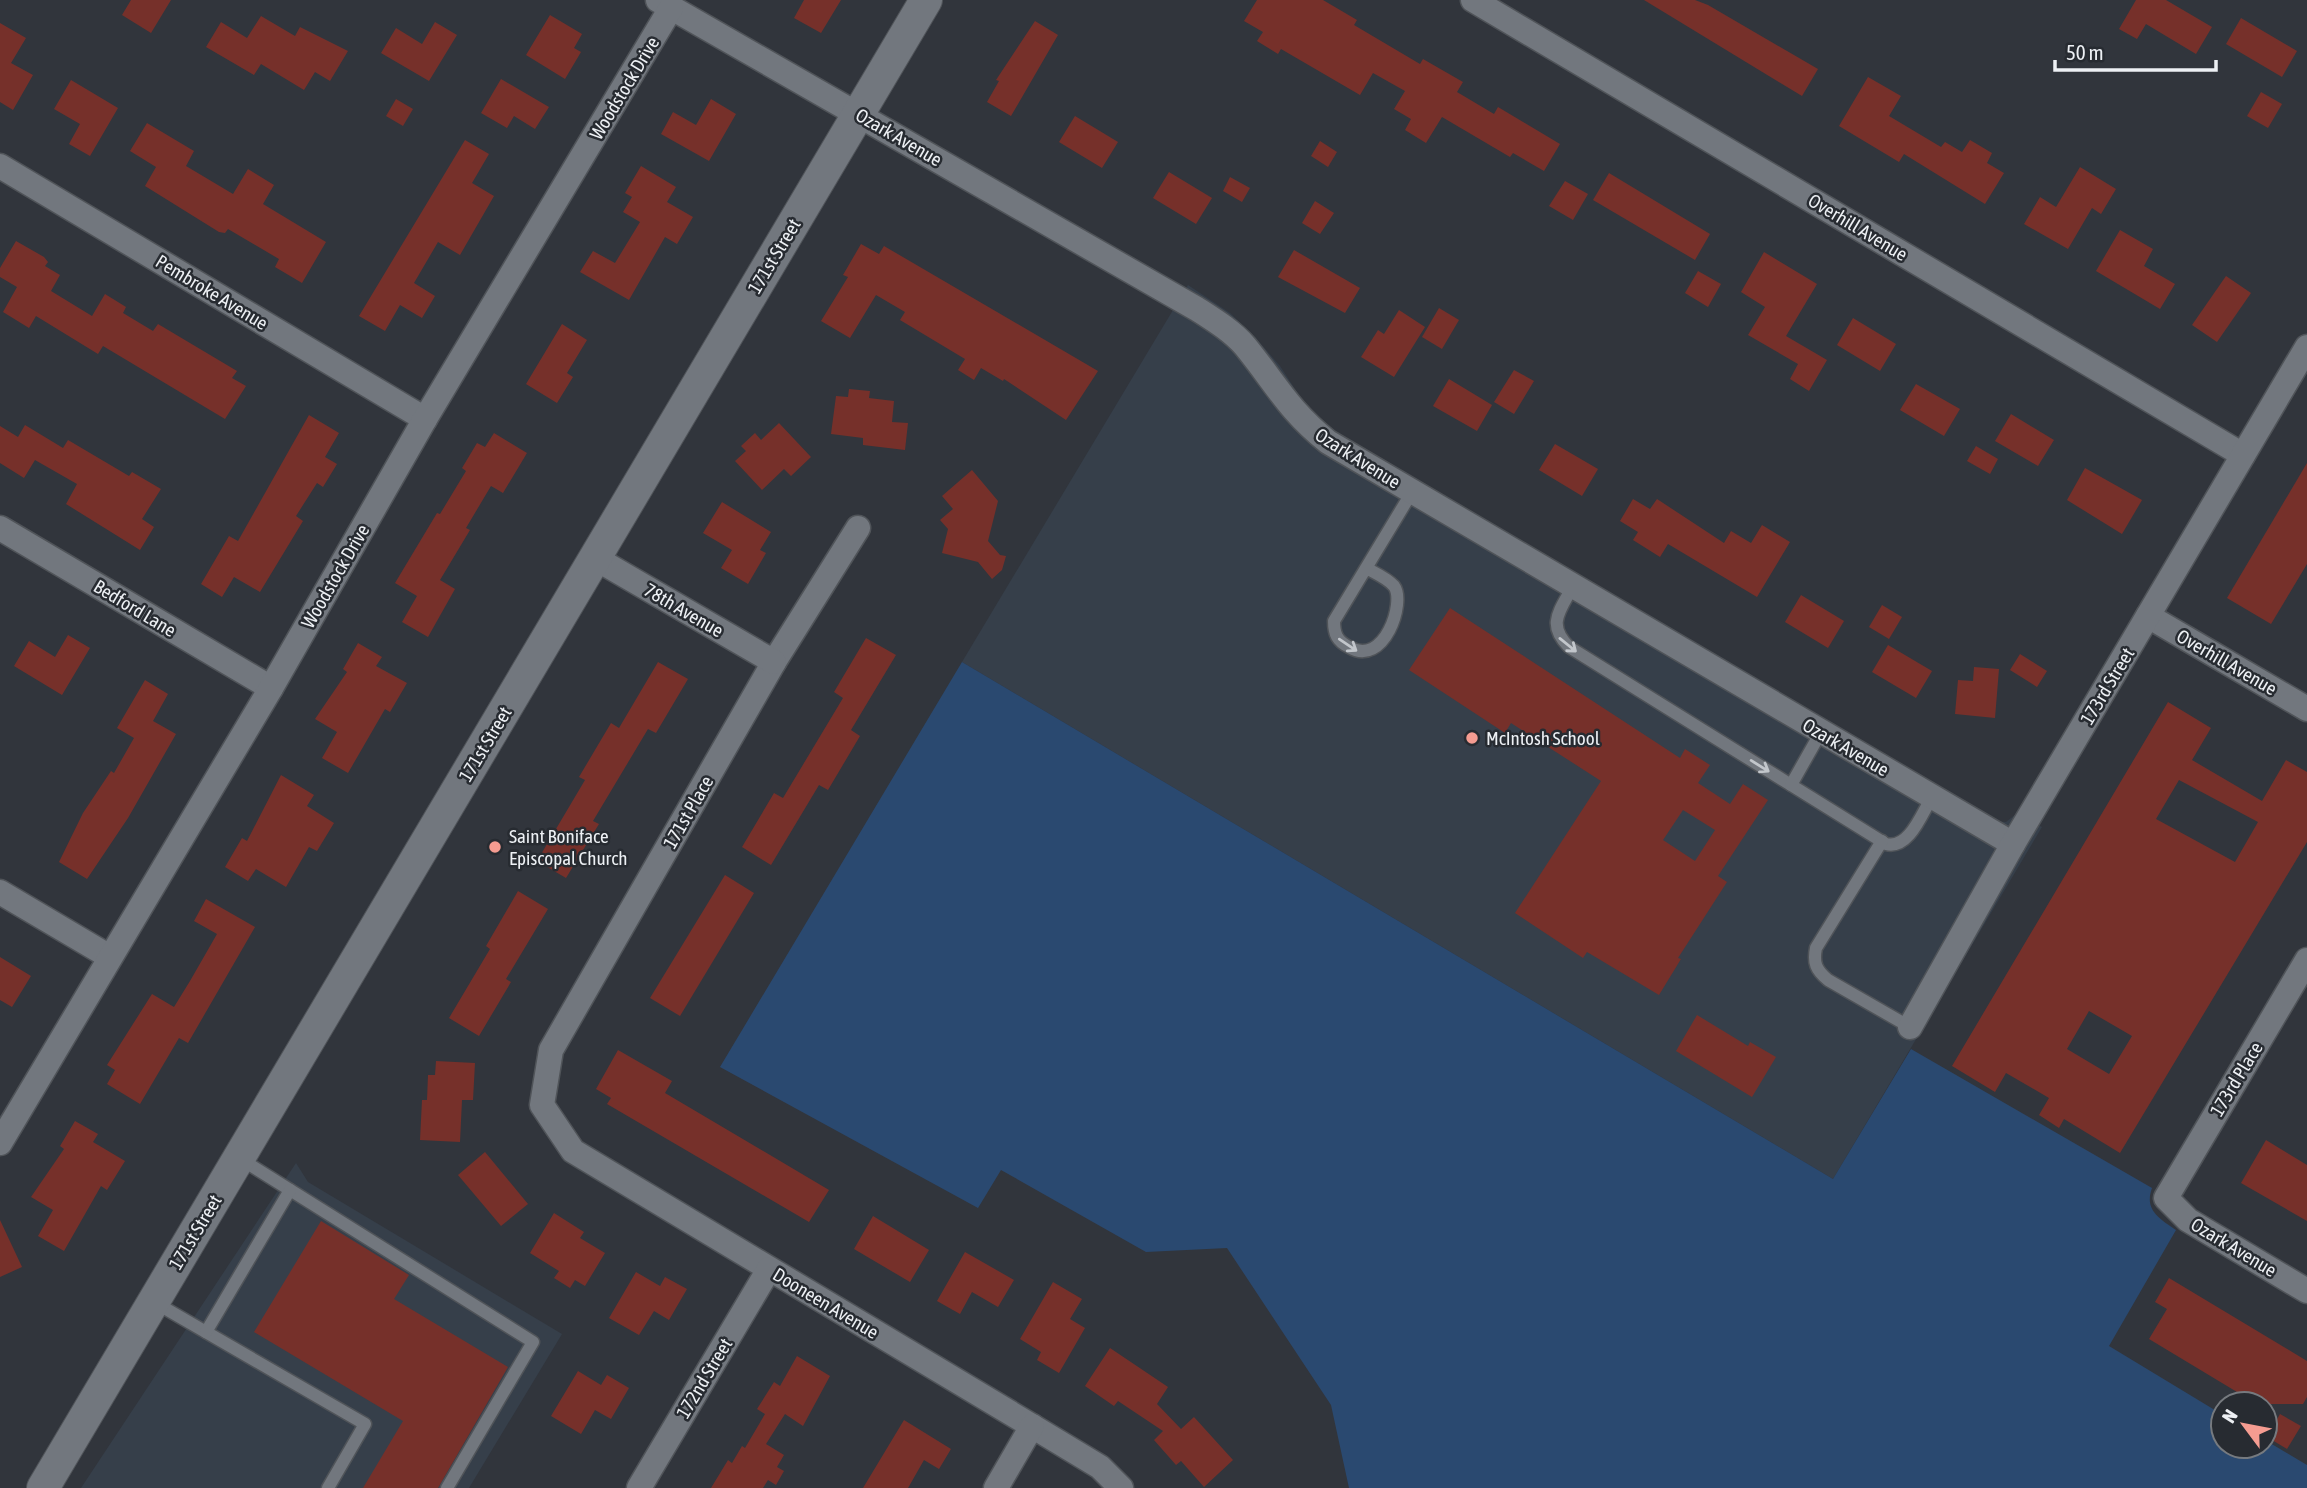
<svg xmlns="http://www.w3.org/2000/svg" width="2307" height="1488" viewBox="0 0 2307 1488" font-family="'Asap Condensed',sans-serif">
<rect width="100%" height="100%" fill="#31353c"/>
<g fill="#363f4a">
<polygon points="1188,285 1230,313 1255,337 1280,366 1310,412 1338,435 1995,821 2006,822 2016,814 2042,827 1833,1179 962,662"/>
<polygon points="296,1163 308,1182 562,1334 469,1488 81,1488"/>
</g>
<path fill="#2a4970" d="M962,662L1833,1179L1911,1049L2152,1188C2144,1210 2159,1218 2176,1230L2109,1346L2223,1415V1446H2265V1440L2307,1465V1488H1349L1331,1405L1227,1248L1146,1252L1001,1170L978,1208L720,1067Z"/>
<g fill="#76302a" fill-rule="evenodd">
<polygon points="131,0 171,0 151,33 122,15"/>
<polygon points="804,0 841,0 821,33 794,18"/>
<polygon points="1257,0 1323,0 1357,20 1354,25 1420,64 1423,59 1463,82 1457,92 1494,114 1498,107 1560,144 1544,171 1513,153 1510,157 1442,117 1426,143 1405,130 1411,119 1394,109 1405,91 1373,73 1360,95 1281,49 1278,54 1257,41 1263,32 1244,21"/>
<polygon points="1644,0 1695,0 1708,5 1818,69 1802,96"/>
<polygon points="2136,0 2166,0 2212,27 2196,54 2146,24 2137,39 2119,29"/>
<polygon points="550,15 582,34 574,48 581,52 565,79 526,55"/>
<polygon points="261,16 295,36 300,27 348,51 330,81 315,72 304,90 261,64 254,75 206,47 221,22 247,38"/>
<polygon points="2241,18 2297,51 2282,77 2226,44"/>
<polygon points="1035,21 1058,35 1011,116 987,102 999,81 996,80"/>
<polygon points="435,22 457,35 429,81 381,53 396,28 422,44"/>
<polygon points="0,23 26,38 11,63 33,75 13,110 0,102"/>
<polygon points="1868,77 1901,96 1889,116 1941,147 1945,142 1962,152 1970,140 1992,153 1987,163 2004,173 1985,204 1904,154 1899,162 1839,126"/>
<polygon points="501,79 549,107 535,129 514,116 507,128 481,113"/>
<polygon points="71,80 118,108 90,156 69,144 80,124 54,109"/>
<polygon points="2261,92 2282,104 2268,128 2247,116"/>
<polygon points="396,99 413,109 403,126 386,116"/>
<polygon points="711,99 736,114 709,161 661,134 673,112 696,125"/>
<polygon points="1075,116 1118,142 1102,168 1059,142"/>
<polygon points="147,123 194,151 186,166 233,194 248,169 274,185 263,204 326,242 302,283 275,267 279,259 228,229 225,233 219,232 145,186 156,167 130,151"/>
<polygon points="465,140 489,154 472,183 494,196 460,255 438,242 414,283 435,296 422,318 400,305 385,331 359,316"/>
<polygon points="1320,141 1337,152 1328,167 1311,156"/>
<polygon points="641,166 676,187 667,202 693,217 677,244 665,237 629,300 580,272 593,251 615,263 640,222 623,212 632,197 625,193"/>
<polygon points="2080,167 2116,189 2101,214 2092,208 2068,249 2024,224 2040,197 2056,207"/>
<polygon points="1169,172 1212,198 1196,224 1153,198"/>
<polygon points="1609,173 1710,234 1695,260 1593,200"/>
<polygon points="1230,177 1250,188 1242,202 1223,191"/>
<polygon points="1565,181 1588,194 1573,220 1549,206"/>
<polygon points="1315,201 1334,213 1320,234 1302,223"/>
<polygon points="2120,230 2153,249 2144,266 2175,284 2160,309 2096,271"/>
<polygon points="16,241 44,257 48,262 45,266 60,275 51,291 92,316 105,294 126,307 123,313 153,331 158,324 237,371 232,378 246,386 225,419 103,346 98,354 36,316 29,328 3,312 17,287 0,277 0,268"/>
<polygon points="861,244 879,254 884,246 1098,371 1066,420 1004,379 1003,381 981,368 974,380 958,370 965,359 900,320 905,312 876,295 850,338 821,321 848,277 843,275"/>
<polygon points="1294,250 1360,288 1345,313 1278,277"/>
<polygon points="1764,252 1817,284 1786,336 1827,360 1809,391 1790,379 1798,364 1748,335 1765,307 1741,292"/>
<polygon points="1698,271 1721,284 1708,307 1685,293"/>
<polygon points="2226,276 2251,293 2217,342 2192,325"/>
<polygon points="1439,308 1459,320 1442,349 1422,337"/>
<polygon points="1399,310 1425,327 1394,377 1361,357 1378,330 1384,334"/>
<polygon points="1853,318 1896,344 1880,371 1837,345"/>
<polygon points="562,324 587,340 567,373 573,377 557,403 526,384"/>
<polygon points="1514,370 1534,381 1514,414 1494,402"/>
<polygon points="1449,379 1492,405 1477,431 1433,406"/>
<polygon points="1916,384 1960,409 1944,436 1900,410"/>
<polygon points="849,389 870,391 869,398 894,401 892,422 908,423 905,450 863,445 863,438 831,434 836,396 848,397"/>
<polygon points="2011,414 2054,440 2038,466 1995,441"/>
<polygon points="309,415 339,433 325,457 337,464 323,487 317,483 296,516 303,521 260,592 234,577 222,597 201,584 229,536 238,541"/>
<polygon points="779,423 811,457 791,476 784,469 762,490 735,461 746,451 741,446 755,433 761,440"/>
<polygon points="25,425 63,448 68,440 129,476 132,472 161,489 142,519 154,527 140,550 66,504 77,484 35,460 24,478 0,463 0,426 18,437"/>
<polygon points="494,433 527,453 503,493 491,486 466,528 470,530 440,580 455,589 428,637 402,622 417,596 395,583 437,513 440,514 466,471 462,468 477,443 485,447"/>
<polygon points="1555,444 1598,469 1582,496 1539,470"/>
<polygon points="1976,446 1998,459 1990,474 1967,461"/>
<polygon points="2307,463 2307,564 2271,624 2227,598"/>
<polygon points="2085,468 2142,500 2122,534 2067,500"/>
<polygon points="972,470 998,501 988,541 1000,555 1006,556 1002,570 992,579 978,562 942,553 948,529 940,520 953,509 942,496"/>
<polygon points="1633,499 1650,509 1657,499 1724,543 1731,531 1751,543 1762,525 1790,542 1757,597 1668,544 1660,557 1633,540 1638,532 1620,521"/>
<polygon points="722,502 771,532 760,550 766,553 748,584 721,568 732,550 703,533"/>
<polygon points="1801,595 1844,621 1828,648 1785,622"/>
<polygon points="1882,605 1902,617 1889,639 1869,627"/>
<path d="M1450,608L1680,758L1685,749L1710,765L1698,783L1730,804L1743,784L1768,800L1718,876L1727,882L1678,958L1681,959L1659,995L1587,952L1583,958L1515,913L1601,781L1511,723L1505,733L1409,670ZM1683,810L1715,830L1695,861L1663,840Z"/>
<polygon points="68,635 90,648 62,695 14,666 29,641 55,657"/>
<polygon points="866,638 896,655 851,730 860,736 828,790 819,785 771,865 742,847 774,793 783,798 843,698 834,692"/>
<polygon points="358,643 382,657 376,666 407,683 390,712 385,709 348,773 322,758 337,732 315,719 347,672 343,669"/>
<polygon points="1888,645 1932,671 1916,698 1872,672"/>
<polygon points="2020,654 2047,671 2037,687 2010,670"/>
<polygon points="658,662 688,679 656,733 648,729 593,821 599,824 566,878 537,861 585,780 579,777 611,723 619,728"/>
<polygon points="1974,667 1999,669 1995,718 1955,714 1958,680 1973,681"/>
<polygon points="145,680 168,694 153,721 176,734 128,818 87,879 59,862 83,813 111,771 114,773 134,738 117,728"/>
<path d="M2168,702L2211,728L2192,760L2262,801L2286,760L2307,772V842L2120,1153L2064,1119L2059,1128L2039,1115L2049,1098L2006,1073L1995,1092L1952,1066ZM2179,780L2258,822L2235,862L2156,819ZM2089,1011L2132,1036L2109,1074L2067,1049Z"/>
<polygon points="281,775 314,795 307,806 334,823 317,851 309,847 286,887 256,869 248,881 225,867 242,838 247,841"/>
<polygon points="725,875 754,893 680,1016 650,998"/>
<polygon points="518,891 548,909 506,979 511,982 479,1036 449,1018 490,949 486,946"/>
<polygon points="206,899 255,927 188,1043 179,1038 140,1104 107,1084 115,1070 107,1065 152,994 174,1007 190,981 217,934 194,921"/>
<polygon points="0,957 31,976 12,1007 0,1000"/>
<polygon points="1697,1015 1748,1046 1750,1042 1776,1057 1752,1097 1676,1051"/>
<polygon points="618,1050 672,1081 665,1093 829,1190 809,1222 607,1104 611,1098 596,1089"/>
<polygon points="436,1061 475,1063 473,1100 462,1100 460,1142 420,1140 422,1100 427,1100 428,1075 435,1075"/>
<polygon points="75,1121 98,1134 93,1142 125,1161 107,1190 101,1186 64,1251 38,1236 53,1210 31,1197 64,1149 60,1146"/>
<polygon points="2266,1140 2307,1165 2307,1221 2241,1183"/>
<polygon points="485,1152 528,1204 501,1226 458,1175"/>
<polygon points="554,1213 584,1232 580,1238 605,1253 585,1286 575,1280 570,1288 554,1278 559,1271 530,1253"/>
<polygon points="873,1216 929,1250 910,1282 854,1249"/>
<polygon points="0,1220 22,1267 0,1277"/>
<polygon points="321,1221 409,1275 394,1299 508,1367 438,1488 363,1488 403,1421 254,1332"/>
<polygon points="965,1252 1014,1280 998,1307 972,1292 960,1314 937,1301"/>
<polygon points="636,1272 660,1286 665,1277 687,1289 669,1320 654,1311 639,1335 609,1318"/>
<polygon points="2169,1278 2307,1361 2307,1397 2303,1404 2230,1404 2237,1392 2149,1339 2167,1309 2155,1302"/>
<polygon points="1053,1282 1082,1299 1070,1319 1085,1328 1059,1373 1037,1360 1041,1352 1020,1339"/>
<polygon points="1110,1348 1168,1387 1157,1404 1181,1429 1194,1417 1233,1460 1204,1487 1181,1461 1176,1465 1154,1440 1163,1431 1118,1401 1114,1406 1085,1386"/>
<polygon points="797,1356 830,1376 803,1426 785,1414 766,1444 784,1455 777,1467 784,1471 776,1485 768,1480 763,1488 711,1488 728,1460 732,1463 742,1446 745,1448 765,1414 757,1409 774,1382 780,1386"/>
<polygon points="578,1371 601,1385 607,1375 629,1388 611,1419 595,1410 581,1434 551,1416"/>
<polygon points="2280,1414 2301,1426 2287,1449 2267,1437"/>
<polygon points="904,1420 951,1449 939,1469 924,1460 908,1488 863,1488"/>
</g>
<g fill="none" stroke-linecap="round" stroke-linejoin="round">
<g stroke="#505459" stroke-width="15">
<g id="service">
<path d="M1366,568C1375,573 1387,578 1394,586C1406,602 1384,668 1349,647C1337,641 1334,634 1334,621L1412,492"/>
<path d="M1573,586C1560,611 1546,624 1569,647L1791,785"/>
<path d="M1821,732L1791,785L1886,844C1909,850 1922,813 1932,797"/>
<path d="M1882,841L1816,948C1813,963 1816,970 1828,980L1910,1027"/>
<polyline points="239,1158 533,1342 447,1488"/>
<polyline points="154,1302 365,1424 328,1488"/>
<polyline points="206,1332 290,1190"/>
</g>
</g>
<g stroke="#505459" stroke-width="27">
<g id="minor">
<path d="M658,0L1197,309C1214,320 1232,331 1245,346C1276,384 1288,410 1328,442L2013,844"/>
<polyline points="1473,0 2243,455"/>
<polyline points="0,166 425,419"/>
<polyline points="0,528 271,688"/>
<polyline points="858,528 774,662 551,1050 542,1105 573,1151 1032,1426 1100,1467 1121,1488"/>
<polyline points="595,558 774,662"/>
<polyline points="2148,616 2307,709"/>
<polyline points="0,892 110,957"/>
<polyline points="2307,960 2166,1198 2188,1220 2307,1291"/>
<polyline points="1910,1027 2013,844 2307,347"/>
<polyline points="0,1143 271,688 425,419 671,8"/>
<polyline points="639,1488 769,1269"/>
<polyline points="996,1488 1032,1426"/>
</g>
</g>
<g stroke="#505459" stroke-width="34">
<polyline id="tertiary" points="43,1488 926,0"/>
</g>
<use href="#service" stroke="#72777e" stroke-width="12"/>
<use href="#minor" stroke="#72777e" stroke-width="24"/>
<use href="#tertiary" stroke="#72777e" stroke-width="32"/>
</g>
<defs><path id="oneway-shaft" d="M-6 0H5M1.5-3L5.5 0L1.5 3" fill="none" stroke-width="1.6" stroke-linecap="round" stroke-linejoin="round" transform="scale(1.75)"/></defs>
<g stroke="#c2c6cb">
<use href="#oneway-shaft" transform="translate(1348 645) rotate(34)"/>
<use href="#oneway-shaft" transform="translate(1568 645) rotate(39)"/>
<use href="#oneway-shaft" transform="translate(1760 766) rotate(32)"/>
</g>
<g fill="#f59c91" stroke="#272b31" stroke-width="2.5">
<circle cx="1472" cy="738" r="7"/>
<circle cx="495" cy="847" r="7"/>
</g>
<g text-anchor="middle" stroke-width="5" stroke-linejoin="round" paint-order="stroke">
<g font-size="19" fill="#edf0f4" stroke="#272b31">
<text transform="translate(624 88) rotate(-59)" y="7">Woodstock Drive</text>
<text transform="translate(899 137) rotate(30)" y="7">Ozark Avenue</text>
<text transform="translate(1858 227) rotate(31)" y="7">Overhill Avenue</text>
<text transform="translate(774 256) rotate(-59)" y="7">171st Street</text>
<text transform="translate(212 292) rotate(31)" y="7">Pembroke Avenue</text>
<text transform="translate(1358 458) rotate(32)" y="7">Ozark Avenue</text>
<text transform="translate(335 576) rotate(-60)" y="7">Woodstock Drive</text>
<text transform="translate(135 608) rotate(31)" y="7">Bedford Lane</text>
<text transform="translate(684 610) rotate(30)" y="7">78th Avenue</text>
<text transform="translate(2227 662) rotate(30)" y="7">Overhill Avenue</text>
<text transform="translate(2107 686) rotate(-59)" y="7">173rd Street</text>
<text transform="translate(485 744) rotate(-59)" y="7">171st Street</text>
<text transform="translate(1846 747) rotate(30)" y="7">Ozark Avenue</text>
<text transform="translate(688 812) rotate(-60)" y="7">171st Place</text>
<text transform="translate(2236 1079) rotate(-59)" y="7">173rd Place</text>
<text transform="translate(195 1232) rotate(-59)" y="7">171st Street</text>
<text transform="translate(2234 1247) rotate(31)" y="7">Ozark Avenue</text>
<text transform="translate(826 1303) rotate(31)" y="7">Dooneen Avenue</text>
<text transform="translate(704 1378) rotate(-59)" y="7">172nd Street</text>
</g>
<g font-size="19" fill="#edf0f4" stroke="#272b31" text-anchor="start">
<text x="1486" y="745">McIntosh School</text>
<text x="509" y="843">Saint Boniface<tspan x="509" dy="22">Episcopal Church</tspan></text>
</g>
</g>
<g transform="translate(2244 1425) rotate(302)"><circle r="33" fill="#272b31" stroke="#767a7f" stroke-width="2"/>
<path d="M0-5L12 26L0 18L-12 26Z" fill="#f59c91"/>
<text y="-10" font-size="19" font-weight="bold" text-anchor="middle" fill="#edf0f4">N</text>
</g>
<path d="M2055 60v10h161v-10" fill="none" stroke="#edf0f4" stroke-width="3.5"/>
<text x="2066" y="60" font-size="21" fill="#edf0f4" stroke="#272b31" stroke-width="5" paint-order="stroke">50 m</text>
</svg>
